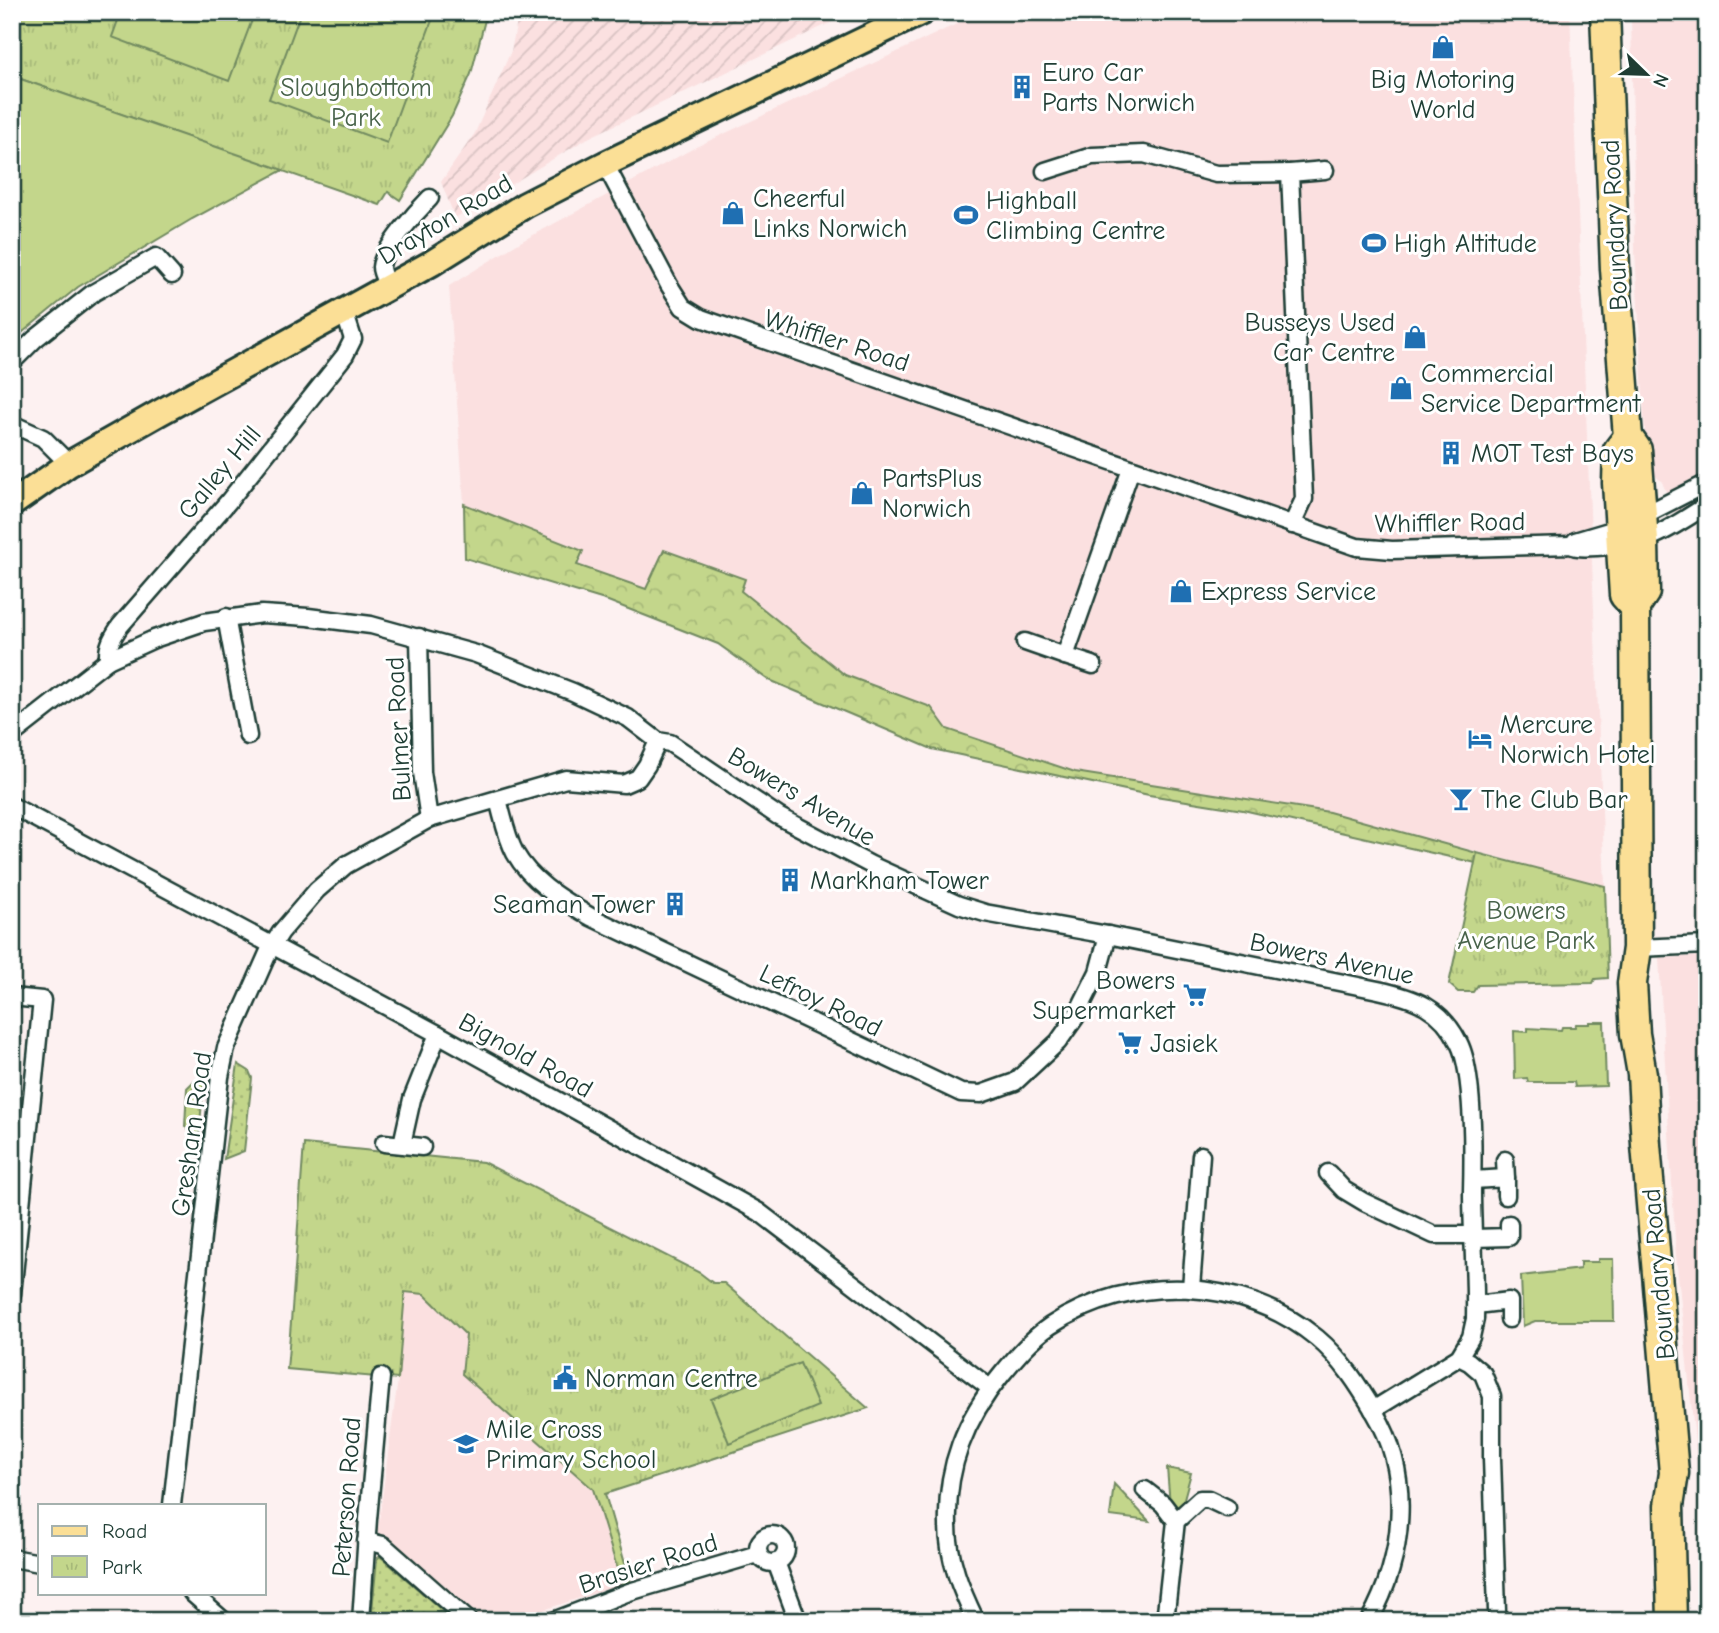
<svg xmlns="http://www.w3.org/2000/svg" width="1719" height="1633" viewBox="0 0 1719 1633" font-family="'Comic Neue',sans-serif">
<defs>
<pattern id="industrial-furrows" width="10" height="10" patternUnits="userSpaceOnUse" patternTransform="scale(1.75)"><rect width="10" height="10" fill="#fbe0e0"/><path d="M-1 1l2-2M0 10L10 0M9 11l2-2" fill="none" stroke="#d7c1c1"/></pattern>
<pattern id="grass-dots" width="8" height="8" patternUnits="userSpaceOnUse" patternTransform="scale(1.75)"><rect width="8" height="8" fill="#c3d68b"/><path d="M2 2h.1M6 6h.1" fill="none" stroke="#a7b979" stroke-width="1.8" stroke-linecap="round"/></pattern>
<pattern id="forest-crowns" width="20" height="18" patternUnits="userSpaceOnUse" patternTransform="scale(1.75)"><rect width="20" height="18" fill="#c3d68b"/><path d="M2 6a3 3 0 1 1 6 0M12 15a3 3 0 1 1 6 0" fill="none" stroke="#a7b979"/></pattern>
<pattern id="park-tufts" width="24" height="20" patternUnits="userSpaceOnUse" patternTransform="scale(1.75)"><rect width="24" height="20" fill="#c3d68b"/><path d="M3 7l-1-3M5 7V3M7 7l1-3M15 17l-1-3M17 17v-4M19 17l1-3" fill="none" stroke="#a7b979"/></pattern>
</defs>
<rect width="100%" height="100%" fill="#fdf1f1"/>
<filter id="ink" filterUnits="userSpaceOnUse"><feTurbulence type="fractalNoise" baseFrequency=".0143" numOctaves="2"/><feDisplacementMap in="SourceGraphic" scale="14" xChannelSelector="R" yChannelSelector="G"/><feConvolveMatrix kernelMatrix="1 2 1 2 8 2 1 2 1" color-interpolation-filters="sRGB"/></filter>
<g filter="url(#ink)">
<g fill="#fbe0e0">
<polygon points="982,12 1570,12 1605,886 1329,812 1075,772 947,729 931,707 845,675 741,591 744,579 646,589 577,565 582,551 464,504 449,286 522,241 696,147"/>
<polygon points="1631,12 1707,12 1707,520 1681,528 1662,482 1647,468 1635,251"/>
<polygon points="1707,956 1707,1524 1703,1519 1676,1255 1659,958"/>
<polygon points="405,1292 424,1294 466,1336 462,1374 593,1489 622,1584 510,1621 474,1621 377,1536 398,1379"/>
</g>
<polygon fill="url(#industrial-furrows)" points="519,12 853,12 588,138 455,218 441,182 475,133 511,51"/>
<g fill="url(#grass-dots)" stroke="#718a60" stroke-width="2">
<polygon points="238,1064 249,1071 252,1078 244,1151 224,1159"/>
<polygon points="204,1081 199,1134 192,1133 185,1126 187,1088 193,1082"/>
<polygon points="380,1556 454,1621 371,1621 377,1559"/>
</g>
<polygon fill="url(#forest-crowns)" stroke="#718a60" stroke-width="2" points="464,504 583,551 577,565 646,589 664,550 745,579 741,591 845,675 931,707 947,729 1075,772 1329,812 1477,853 1476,863 1243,810 1149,795 932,749 767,679 718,644 608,601 465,558"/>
<g fill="url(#park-tufts)" stroke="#718a60" stroke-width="2">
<polygon points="12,12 487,12 471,74 452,116 400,200 388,192 380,205 12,76"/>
<polygon points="1477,853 1605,886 1608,978 1595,979 1593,983 1478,985 1473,992 1458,992 1449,984"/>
<path d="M304,1144L483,1162L700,1273L713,1283H724L868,1408L605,1494L630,1581L622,1584L593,1489L462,1374L466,1335L424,1294L405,1292L398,1379L287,1369C294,1294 298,1219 304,1144Z"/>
</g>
<g fill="#c3d68b" stroke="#718a60" stroke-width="2">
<polygon points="121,12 255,12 229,81 112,37"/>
<polygon points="301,12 435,12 387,143 269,99"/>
<polygon points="12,76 283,170 192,219 78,287 12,341"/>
<polygon points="1590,1022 1604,1022 1606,1086 1575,1087 1574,1082 1528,1082 1527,1078 1515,1079 1514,1031 1528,1032 1528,1028 1561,1030 1562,1027 1575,1027 1576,1024 1590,1024"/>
<polygon points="1598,1259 1613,1259 1614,1321 1535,1321 1523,1326 1521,1276 1580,1269 1580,1262 1598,1262"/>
<polygon points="800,1363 818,1406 729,1443 711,1399"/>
<polygon points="1167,1468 1191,1473 1182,1506 1175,1508 1170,1505"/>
<polygon points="1114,1484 1149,1521 1110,1516"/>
</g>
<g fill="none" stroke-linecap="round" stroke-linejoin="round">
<g stroke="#1f3d34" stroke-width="21">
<g id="street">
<path d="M605,164L669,285L683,307L701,318L1357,547L1392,550L1571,545C1579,549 1588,547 1597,547C1647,545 1667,531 1707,505"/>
<polyline points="1045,171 1092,156 1144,154 1216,174 1290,173"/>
<path d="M389,288C386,281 381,274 381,267C382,250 417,211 430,198"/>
<polyline points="12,362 35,339 93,293 156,257 172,275"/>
<polyline points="12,424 43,438 69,464"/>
<polyline points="1292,525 1304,499 1290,173 1325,170"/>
<polyline points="1575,541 1619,528 1707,483"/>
<polyline points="226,617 248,736"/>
<polyline points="419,637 422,772 429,819"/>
<polyline points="1025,642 1065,656"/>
<path d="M108,660C107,646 112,638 120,626L228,502L345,355L353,339L344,311"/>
<polyline points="1093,665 1065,656 1131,469"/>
<path d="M12,735L108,660L154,639L204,622L262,614L308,617L371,625L476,654L573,692L628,718L658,741L670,743L778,816L871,865L959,905L985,913L1108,935L1378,990C1415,998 1441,1007 1459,1043C1474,1073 1473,1156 1472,1191C1472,1234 1476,1276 1475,1319L1471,1337L1459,1357L1373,1410"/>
<path d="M498,800C503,817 506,836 515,853C532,883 563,900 591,917L961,1093L981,1094L1015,1082L1058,1042L1075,1018L1098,972L1108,935"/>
<polyline points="12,806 438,1034 759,1212 990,1388"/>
<polyline points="1637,948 1707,945"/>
<polyline points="12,997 42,1000 12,1294"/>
<polyline points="384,1143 422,1147"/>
<polyline points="402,1144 412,1099 438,1034"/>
<polyline points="1505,1160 1506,1178"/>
<polyline points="1328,1173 1344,1190 1364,1202 1434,1235 1474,1235"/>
<polyline points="1473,1180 1506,1178 1506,1196"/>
<polyline points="1474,1238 1509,1237 1509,1224"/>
<polyline points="1191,1288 1201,1155"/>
<polyline points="1476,1305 1509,1301 1509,1319"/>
<polyline points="1459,1357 1469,1362 1483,1374 1492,1396 1492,1458 1497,1611"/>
<polyline points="1145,1490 1163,1504 1176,1521"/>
<polyline points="172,1505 220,1077 226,1048 269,951 281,932 317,890 346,865 429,819 566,779 624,784 638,778 647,765 658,741"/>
<circle cx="772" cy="1549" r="14"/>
<polyline points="366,1541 383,1545 469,1621"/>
<polyline points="12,1558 40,1563"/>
<polyline points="776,1562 798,1621"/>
<polyline points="192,1593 224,1621"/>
<polyline points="361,1621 368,1519 381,1377"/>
<polyline points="553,1621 629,1592 758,1554"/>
<path d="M976,1621C961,1590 948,1559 948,1525C946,1467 965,1419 1002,1374C1016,1357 1031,1339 1050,1326C1131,1272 1243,1277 1317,1338C1342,1359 1359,1386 1375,1413C1413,1476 1404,1559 1369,1621"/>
<polyline points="1165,1621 1176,1521 1200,1499 1208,1499 1227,1508"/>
</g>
</g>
<g stroke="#1f3d34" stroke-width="30">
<polyline id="primary" points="12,504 69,464 159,413 432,263 525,205 605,164 922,12"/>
</g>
<g stroke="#1f3d34" stroke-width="33">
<g id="highway">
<polyline points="1605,12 1615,269 1628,437 1637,450 1644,541 1645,592 1635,607 1637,948 1632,983 1635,1034 1642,1074 1646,1145 1674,1473 1669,1506 1672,1621"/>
<polyline points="1628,437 1618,450 1617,483 1624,595 1635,607"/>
</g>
</g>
<use href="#street" stroke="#fff" stroke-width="16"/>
<use href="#primary" stroke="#fbdf96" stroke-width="24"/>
<use href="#highway" stroke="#fbdf96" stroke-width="28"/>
</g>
</g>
<defs>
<g id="shop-bare" transform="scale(1.89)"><path d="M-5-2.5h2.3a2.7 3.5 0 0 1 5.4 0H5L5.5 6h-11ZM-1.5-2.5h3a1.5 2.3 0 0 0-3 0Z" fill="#1f6fb2" stroke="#fff" stroke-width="2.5" paint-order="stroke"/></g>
<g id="building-bare" transform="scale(1.89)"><path d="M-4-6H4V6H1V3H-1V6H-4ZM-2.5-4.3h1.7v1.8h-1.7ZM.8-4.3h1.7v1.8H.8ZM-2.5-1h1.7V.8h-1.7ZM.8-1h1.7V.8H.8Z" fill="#1f6fb2" stroke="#fff" stroke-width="2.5" paint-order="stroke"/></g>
<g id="stadium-bare" transform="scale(1.89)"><path d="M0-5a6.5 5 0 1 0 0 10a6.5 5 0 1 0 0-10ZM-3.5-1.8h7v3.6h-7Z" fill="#1f6fb2" stroke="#fff" stroke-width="2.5" paint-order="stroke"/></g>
<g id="hotel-bare" transform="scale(1.89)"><path d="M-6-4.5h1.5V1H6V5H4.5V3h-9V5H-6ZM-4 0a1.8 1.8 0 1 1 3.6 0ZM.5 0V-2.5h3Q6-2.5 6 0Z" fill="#1f6fb2" stroke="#fff" stroke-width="2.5" paint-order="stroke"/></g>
<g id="bar-bare" transform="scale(1.89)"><path d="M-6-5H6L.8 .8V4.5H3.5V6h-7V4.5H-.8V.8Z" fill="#1f6fb2" stroke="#fff" stroke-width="2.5" paint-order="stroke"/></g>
<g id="supermarket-bare" transform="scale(1.89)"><path d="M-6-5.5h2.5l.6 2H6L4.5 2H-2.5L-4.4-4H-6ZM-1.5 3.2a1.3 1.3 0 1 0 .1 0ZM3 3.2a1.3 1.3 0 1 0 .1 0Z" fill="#1f6fb2" stroke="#fff" stroke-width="2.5" paint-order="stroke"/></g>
<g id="civic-bare" transform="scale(1.89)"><path d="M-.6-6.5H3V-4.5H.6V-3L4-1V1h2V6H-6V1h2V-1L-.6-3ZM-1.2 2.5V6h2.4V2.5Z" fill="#1f6fb2" stroke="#fff" stroke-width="2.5" paint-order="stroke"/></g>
<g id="school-bare" transform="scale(1.89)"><path d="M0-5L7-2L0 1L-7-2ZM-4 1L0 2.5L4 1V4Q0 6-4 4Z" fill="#1f6fb2" stroke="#fff" stroke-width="2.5" paint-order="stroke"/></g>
</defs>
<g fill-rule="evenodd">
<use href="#shop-bare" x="1443" y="47"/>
<use href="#building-bare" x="1022" y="87"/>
<use href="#shop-bare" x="733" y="213"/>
<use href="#stadium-bare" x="966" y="215"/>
<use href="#stadium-bare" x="1374" y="243"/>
<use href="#shop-bare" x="1415" y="337"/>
<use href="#shop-bare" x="1401" y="388"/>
<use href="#building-bare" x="1451" y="453"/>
<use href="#shop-bare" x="862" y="493"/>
<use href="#shop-bare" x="1181" y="591"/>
<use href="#hotel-bare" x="1480" y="739"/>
<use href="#bar-bare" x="1461" y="799"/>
<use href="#building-bare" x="790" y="880"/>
<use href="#building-bare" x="675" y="904"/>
<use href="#supermarket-bare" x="1195" y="995"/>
<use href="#supermarket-bare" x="1130" y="1043"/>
<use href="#civic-bare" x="565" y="1378"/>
<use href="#school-bare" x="466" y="1444"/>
</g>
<g text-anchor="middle" stroke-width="6" stroke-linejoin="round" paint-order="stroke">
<g font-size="26" fill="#1f3d34" stroke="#fff" text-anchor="start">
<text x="1042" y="81">Euro Car<tspan x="1042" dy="30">Parts Norwich</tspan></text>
<text x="1443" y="88" text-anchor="middle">Big Motoring<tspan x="1443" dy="30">World</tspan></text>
<text x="753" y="207">Cheerful<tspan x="753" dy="30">Links Norwich</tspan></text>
<text x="986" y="209">Highball<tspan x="986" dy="30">Climbing Centre</tspan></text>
<text x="1394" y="252">High Altitude</text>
<text x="1395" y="331" text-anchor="end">Busseys Used<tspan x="1395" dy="30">Car Centre</tspan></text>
<text x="1421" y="382">Commercial<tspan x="1421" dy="30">Service Department</tspan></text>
<text x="1471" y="462">MOT Test Bays</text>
<text x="882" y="487">PartsPlus<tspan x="882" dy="30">Norwich</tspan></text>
<text x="1201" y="600">Express Service</text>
<text x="1500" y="733">Mercure<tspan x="1500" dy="30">Norwich Hotel</tspan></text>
<text x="1481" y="808">The Club Bar</text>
<text x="810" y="889">Markham Tower</text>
<text x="655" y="913" text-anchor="end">Seaman Tower</text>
<text x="1175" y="989" text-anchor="end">Bowers<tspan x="1175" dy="30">Supermarket</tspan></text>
<text x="1150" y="1052">Jasiek</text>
<text x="585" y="1387">Norman Centre</text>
<text x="486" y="1438">Mile Cross<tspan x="486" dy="30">Primary School</tspan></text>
</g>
<g font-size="26" fill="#48634a" stroke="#fff">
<text x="356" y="96">Sloughbottom<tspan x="356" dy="30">Park</tspan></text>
<text x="1526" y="919">Bowers<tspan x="1526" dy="30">Avenue Park</tspan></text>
</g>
<g font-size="26" fill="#1f3d34" stroke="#fff">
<text transform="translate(445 219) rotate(-31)" y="9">Drayton Road</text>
<text transform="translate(1614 225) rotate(-93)" y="9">Boundary Road</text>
<text transform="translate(837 340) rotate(18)" y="9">Whiffler Road</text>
<text transform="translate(219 472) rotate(-50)" y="9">Galley Hill</text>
<text transform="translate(1450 522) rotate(-1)" y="9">Whiffler Road</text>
<text transform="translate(398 729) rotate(-93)" y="9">Bulmer Road</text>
<text transform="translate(802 796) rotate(31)" y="9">Bowers Avenue</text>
<text transform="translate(1332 958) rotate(12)" y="9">Bowers Avenue</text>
<text transform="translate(821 1000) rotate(26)" y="9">Lefroy Road</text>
<text transform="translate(526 1055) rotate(29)" y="9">Bignold Road</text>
<text transform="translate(191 1134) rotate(-82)" y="9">Gresham Road</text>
<text transform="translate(1658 1274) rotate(-95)" y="9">Boundary Road</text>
<text transform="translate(346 1497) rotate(-86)" y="9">Peterson Road</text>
<text transform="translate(648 1563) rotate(-18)" y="9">Brasier Road</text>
</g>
</g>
<rect width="1719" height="1633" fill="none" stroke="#fff" stroke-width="42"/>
<rect x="21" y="21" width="1677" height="1591" fill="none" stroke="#1f3d34" stroke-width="2.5" filter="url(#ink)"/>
<rect x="38" y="1504" width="228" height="91" fill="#ffffff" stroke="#a5b1ae" stroke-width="2"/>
<rect x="52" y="1526" width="35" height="10" fill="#fbdf96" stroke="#a5b1ae" stroke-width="2"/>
<text x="102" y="1538" font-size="21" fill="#1f3d34">Road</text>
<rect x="52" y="1556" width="35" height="21" fill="url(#park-tufts)" stroke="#a5b1ae" stroke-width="2"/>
<text x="102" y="1574" font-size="21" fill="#1f3d34">Park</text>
<g transform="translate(1646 74) rotate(113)" stroke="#ffffff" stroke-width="5" paint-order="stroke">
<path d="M0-5L12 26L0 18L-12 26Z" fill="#1f3d34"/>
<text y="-10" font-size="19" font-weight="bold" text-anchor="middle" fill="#1f3d34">N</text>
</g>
</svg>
